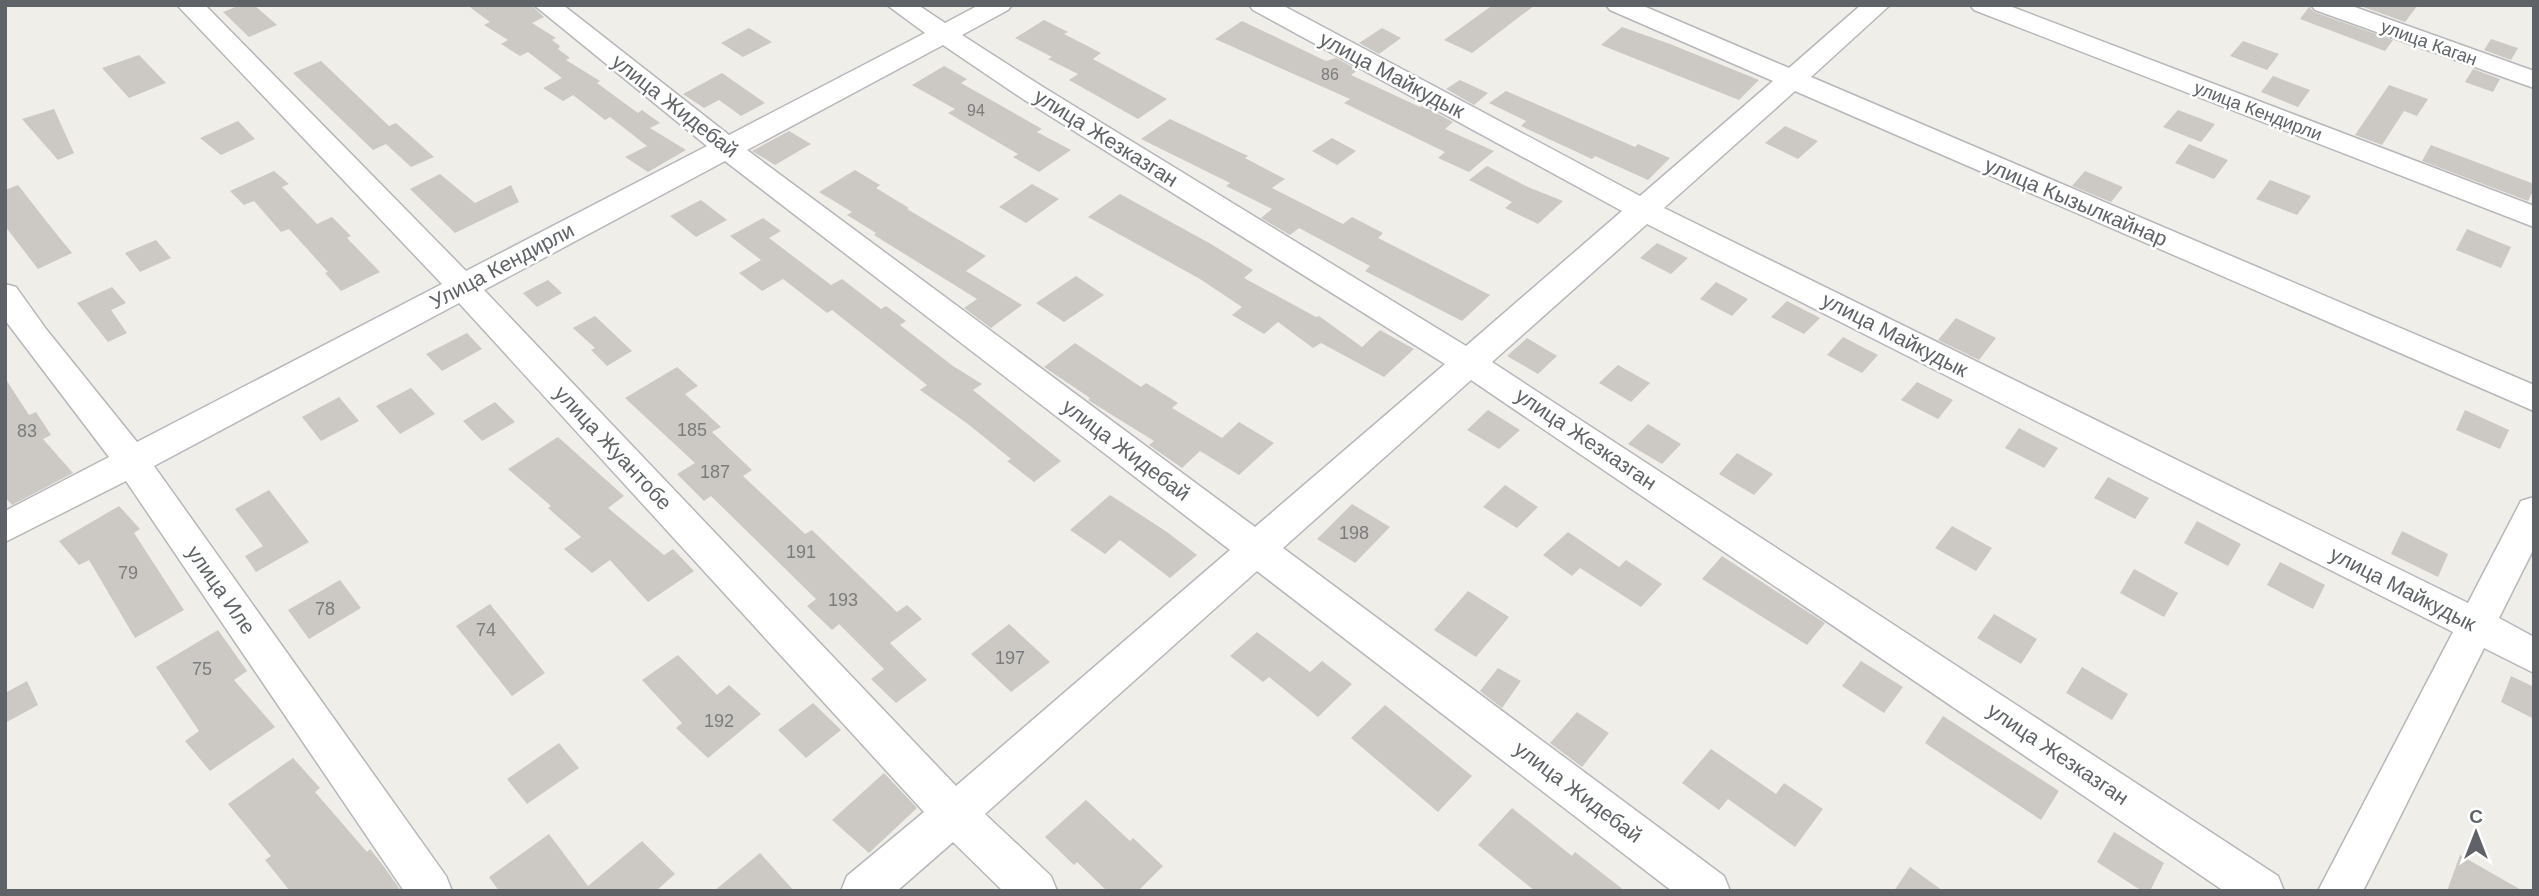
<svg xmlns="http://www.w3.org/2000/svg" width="2539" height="896" viewBox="0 0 2539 896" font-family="Helvetica,sans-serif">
<rect width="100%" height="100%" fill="#f0eee8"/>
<g fill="#ccc9c4">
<polygon points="240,5 254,5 277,25 249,37 223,12"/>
<polygon points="467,5 531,5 544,17 532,23 556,38 552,40 560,46 558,49 570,58 566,60 600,81 597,83 638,113 642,110 660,123 650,128 686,150 648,172 625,157 647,146 610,117 605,120 573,95 563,101 543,88 562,78 528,52 520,56 501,44 508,40 484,25 490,22"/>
<polygon points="1493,5 1535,5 1472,53 1444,40"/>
<polygon points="2358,5 2418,5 2405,22"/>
<polygon points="2309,7 2314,12 2393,40 2385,51 2300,19"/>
<polygon points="1044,20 1068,32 1064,34 1101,53 1093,59 1167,99 1138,119 1069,80 1078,74 1048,59 1052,57 1015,38"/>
<polygon points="1242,21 1326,61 1336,58 1358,70 1351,75 1420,107 1423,106 1453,122 1445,129 1494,151 1469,172 1438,158 1445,152 1344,103 1350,99 1215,39"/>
<polygon points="1622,27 1670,44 1759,80 1739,100 1601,45"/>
<polygon points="749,28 772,42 743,57 721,43"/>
<polygon points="1382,28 1401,38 1379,54 1359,43"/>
<polygon points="2491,39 2518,48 2511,60 2484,50"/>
<polygon points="2243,41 2279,54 2267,70 2230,56"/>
<polygon points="139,55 166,83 129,98 102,68"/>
<polygon points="321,61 389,126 396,123 434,157 411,167 386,144 373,150 293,73"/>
<polygon points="944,66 967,79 961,83 1042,129 1037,132 1071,150 1039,172 1013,157 1018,154 948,113 955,109 912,85"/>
<polygon points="2473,69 2500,79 2493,92 2465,82"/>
<polygon points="722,73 765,103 741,116 719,100 704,108 683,94"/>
<polygon points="2273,76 2310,90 2298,107 2261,92"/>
<polygon points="1460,80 1488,93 1474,105 1446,89"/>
<polygon points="2389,85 2428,99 2417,116 2404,111 2382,145 2355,135"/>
<polygon points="1506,91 1635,147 1638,144 1670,158 1648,180 1595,156 1592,159 1521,126 1526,121 1489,103"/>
<polygon points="54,109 74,153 58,160 22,119"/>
<polygon points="2178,110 2215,124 2201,142 2163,127"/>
<polygon points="1170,119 1248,156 1245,158 1285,179 1272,188 1343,224 1352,217 1383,233 1378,238 1490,295 1462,321 1365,271 1370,266 1299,228 1290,235 1261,218 1272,209 1226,186 1230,183 1141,139"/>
<polygon points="238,121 255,139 221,155 200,138"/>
<polygon points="1785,126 1818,141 1798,159 1765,143"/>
<polygon points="789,131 811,144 775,165 752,151"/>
<polygon points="1332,138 1356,151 1337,165 1312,151"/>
<polygon points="2189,144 2228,160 2214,179 2175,163"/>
<polygon points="2431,145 2534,184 2534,189 2528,201 2422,161"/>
<polygon points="1487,166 1528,187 1563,201 1538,224 1505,208 1512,202 1469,180"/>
<polygon points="855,170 880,185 876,188 909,208 907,209 986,256 966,271 1022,305 991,328 964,308 977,299 874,235 876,233 847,215 852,212 819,192"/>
<polygon points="274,171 289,184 282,187 317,224 332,217 351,236 347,238 380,272 341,291 325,273 328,272 289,229 281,232 254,201 244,205 230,191"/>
<polygon points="2085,171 2123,187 2111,202 2072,186"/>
<polygon points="440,174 475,203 511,185 519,202 455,233 410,189"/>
<polygon points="2270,180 2311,196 2297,215 2256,199"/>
<polygon points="1032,184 1059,199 1026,223 999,207"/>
<polygon points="18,185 50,226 72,253 38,269 5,226 5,190"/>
<polygon points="1120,194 1211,244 1253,270 1244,278 1316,317 1319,316 1362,347 1380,330 1414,349 1384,377 1321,343 1313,348 1278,322 1264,334 1232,315 1242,307 1200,279 1088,217"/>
<polygon points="701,200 727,220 696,237 670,216"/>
<polygon points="763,218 781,231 769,238 831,285 842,279 881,309 886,306 906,321 900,325 953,366 982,384 973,390 1061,461 1034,482 1007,461 1011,459 968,424 920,390 927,385 832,310 827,313 783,279 762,291 739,273 761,260 730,236"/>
<polygon points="2467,229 2511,247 2501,268 2456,250"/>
<polygon points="156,240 171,258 140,272 125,253"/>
<polygon points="1657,243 1688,258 1671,274 1640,258"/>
<polygon points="1076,276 1104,295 1064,322 1036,303"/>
<polygon points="548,280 562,293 537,307 523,293"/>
<polygon points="1716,282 1748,299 1732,316 1700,299"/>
<polygon points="112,287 126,303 111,310 127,333 108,342 77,303"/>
<polygon points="1787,301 1820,318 1804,334 1771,317"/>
<polygon points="595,316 632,351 607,366 591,350 595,348 573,328"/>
<polygon points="1956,318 1996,338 1979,360 1938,340"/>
<polygon points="467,333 482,349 442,371 426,354"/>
<polygon points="1843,337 1878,355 1862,373 1827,355"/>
<polygon points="1527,338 1557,356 1538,374 1507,356"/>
<polygon points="1075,343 1141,387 1146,383 1178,403 1172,408 1222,438 1239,422 1274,443 1239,475 1200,451 1182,468 1149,445 1154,441 1088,400 1090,398 1044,367"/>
<polygon points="1618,365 1650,383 1631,402 1599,383"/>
<polygon points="677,367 698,386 685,394 721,427 712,432 752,470 743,476 805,534 812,530 897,612 907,605 922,619 890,643 927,680 896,703 871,679 884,669 839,624 832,630 807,606 816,599 711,496 704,501 677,474 695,463 625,398"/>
<polygon points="5,378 29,415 36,412 51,435 43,439 73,473 12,505 5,497"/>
<polygon points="1917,382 1953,400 1938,419 1901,400"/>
<polygon points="411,388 435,414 400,434 376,406"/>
<polygon points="339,397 359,421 321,441 302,417"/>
<polygon points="495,402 515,422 482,441 463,421"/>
<polygon points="1488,410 1520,430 1499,449 1467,430"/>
<polygon points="2465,410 2509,430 2500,449 2456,430"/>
<polygon points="1648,424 1681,444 1662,464 1628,444"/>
<polygon points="2019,428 2058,448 2044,468 2005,448"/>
<polygon points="558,437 624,496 608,508 664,555 673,549 694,571 648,602 610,560 592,573 564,549 581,537 548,508 551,506 508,469"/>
<polygon points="1737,453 1773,474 1754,495 1719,474"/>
<polygon points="2108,477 2149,498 2135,519 2094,498"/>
<polygon points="1505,485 1538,507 1517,528 1483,507"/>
<polygon points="269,490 309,542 256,572 245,556 263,546 235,509"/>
<polygon points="1110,495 1167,532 1197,555 1170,578 1120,540 1105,554 1070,530"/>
<polygon points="1352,504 1390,527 1355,563 1317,539"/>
<polygon points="119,506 140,529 134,533 184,610 135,638 89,560 79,565 59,541"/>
<polygon points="2197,521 2241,544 2228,566 2184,543"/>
<polygon points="1952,526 1992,548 1976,571 1935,548"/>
<polygon points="2402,531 2448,554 2438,577 2391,554"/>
<polygon points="1568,532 1619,567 1626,560 1662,584 1641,607 1580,568 1572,576 1543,555"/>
<polygon points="1722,556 1825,623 1807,645 1702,579"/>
<polygon points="2280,562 2325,585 2313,609 2267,585"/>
<polygon points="2134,569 2178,593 2164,617 2120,593"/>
<polygon points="340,580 361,608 309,639 288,610"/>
<polygon points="1468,591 1509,617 1476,657 1434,630"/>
<polygon points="490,604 545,673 512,696 456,626"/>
<polygon points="1994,614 2037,639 2021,664 1977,638"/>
<polygon points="1009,624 1050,662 1011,692 971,654"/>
<polygon points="218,630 247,671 234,680 275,727 210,771 185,741 199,731 156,667"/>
<polygon points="1257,632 1310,672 1322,661 1352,684 1318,717 1269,677 1263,682 1230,656"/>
<polygon points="678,655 717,695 729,685 761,714 708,758 676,728 682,723 642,680"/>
<polygon points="1861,661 1903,687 1884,713 1842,686"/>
<polygon points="2082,667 2128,694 2112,720 2066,693"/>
<polygon points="1498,668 1521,681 1502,708 1480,691"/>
<polygon points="2511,676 2534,687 2534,719 2501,702"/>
<polygon points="27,681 38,705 5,723 5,693"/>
<polygon points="813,703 841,730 806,758 778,730"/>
<polygon points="1385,705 1472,776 1438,812 1351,738"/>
<polygon points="1577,712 1609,733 1582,767 1550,743"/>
<polygon points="1943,716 2059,791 2041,820 1925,743"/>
<polygon points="559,743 579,768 527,804 507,779"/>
<polygon points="1711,749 1776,794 1784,783 1823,809 1795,847 1728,799 1719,810 1682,783"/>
<polygon points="293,758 320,788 315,792 367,852 370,849 382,864 401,891 290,891 265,860 271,856 228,804"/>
<polygon points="884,773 917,808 869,853 832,820"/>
<polygon points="1086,800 1130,841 1133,838 1163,866 1138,891 1107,891 1077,862 1074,865 1045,837"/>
<polygon points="1512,808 1572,856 1575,852 1625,891 1535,891 1478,845"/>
<polygon points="2114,832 2164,863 2150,891 2142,891 2097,862"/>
<polygon points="549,834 588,886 642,841 675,874 656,891 499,891 489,877"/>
<polygon points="760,853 794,891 714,891"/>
<polygon points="2460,855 2523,891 2447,891"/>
<polygon points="1910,867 1943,891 1894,891"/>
</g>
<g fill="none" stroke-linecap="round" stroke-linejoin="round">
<g stroke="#b4b7bb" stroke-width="3">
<g id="minor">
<path d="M177,5H205L466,271L707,146L534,5H563L729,135L925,33L887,5H918L945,23L979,5H1012L1008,10L962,35L1043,87L1466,346L1622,211L1253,10L1249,5H1282L1640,196L1773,81L1610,10L1606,5H1641L1789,68L1861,5H1890L1811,77L2534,385V411L1795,91L1664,208L2468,603L2521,501L2534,497V548L2499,618L2534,637V673L2484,648L2363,891H2318L2453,632L1647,224L1492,362L2278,876L2284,891H2224L1471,380L1283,548L1724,876L1730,891H1672L1257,571L985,814L1051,876L1057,891H1003L953,842L897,891H841L847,876L924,812L459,303L154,466L446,876L452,891H404L126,481L5,542V511L109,457L5,320V284L16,287L46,329L137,442L442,284ZM943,45L1023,99L1445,364L1255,527L747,150ZM725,161L1230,550L956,786L484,290Z"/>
<polygon points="1970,5 2007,5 2534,206 2534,227 1974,10"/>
<polygon points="2311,5 2349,5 2534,71 2534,88 2315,10"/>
</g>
</g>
<use href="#minor" fill="#fff" fill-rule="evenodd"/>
</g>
<g text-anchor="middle" stroke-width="5" stroke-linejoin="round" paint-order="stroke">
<g font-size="16" fill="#7a7c7e">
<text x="1330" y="80">86</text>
<text x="976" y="116">94</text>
</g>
<g font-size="18" fill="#5f6267" stroke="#fff">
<text transform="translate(2429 43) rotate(20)" y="6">улица Каган</text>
<text transform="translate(2258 111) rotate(21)" y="6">улица Кендирли</text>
</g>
<g font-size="18" fill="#7a7c7e">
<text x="692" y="436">185</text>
<text x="27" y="437">83</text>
<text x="715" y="478">187</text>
<text x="1354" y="539">198</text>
<text x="801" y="558">191</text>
<text x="128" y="579">79</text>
<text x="843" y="606">193</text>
<text x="325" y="615">78</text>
<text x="486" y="636">74</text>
<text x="1010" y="664">197</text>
<text x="202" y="675">75</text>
<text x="719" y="727">192</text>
</g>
<g font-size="21" fill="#5f6267" stroke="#fff">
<text transform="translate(1392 75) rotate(28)" y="7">улица Майкудык</text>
<text transform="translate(675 106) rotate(38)" y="7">улица Жидебай</text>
<text transform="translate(1106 138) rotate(32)" y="7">улица Жезказган</text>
<text transform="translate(2076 202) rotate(23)" y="7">улица Кызылкайнар</text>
<text transform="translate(502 266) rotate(-28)" y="7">Улица Кендирли</text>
<text transform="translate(1895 335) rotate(27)" y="7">улица Майкудык</text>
<text transform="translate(1586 439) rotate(34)" y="7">улица Жезказган</text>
<text transform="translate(613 448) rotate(47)" y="7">улица Жуантобе</text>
<text transform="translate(1126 450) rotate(37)" y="7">улица Жидебай</text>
<text transform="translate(2403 589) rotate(27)" y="7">улица Майкудык</text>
<text transform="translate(221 590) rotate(55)" y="7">улица Иле</text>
<text transform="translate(2058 754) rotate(34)" y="7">улица Жезказган</text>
<text transform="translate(1578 792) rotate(37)" y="7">улица Жидебай</text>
</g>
</g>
<rect width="2539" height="896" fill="none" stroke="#5f6267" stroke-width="14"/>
<g transform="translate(2476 833)" stroke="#ffffff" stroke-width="5" paint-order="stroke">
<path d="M0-5L12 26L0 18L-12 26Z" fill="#5f6267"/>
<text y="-10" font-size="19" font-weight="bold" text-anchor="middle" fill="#5f6267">С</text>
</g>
</svg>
